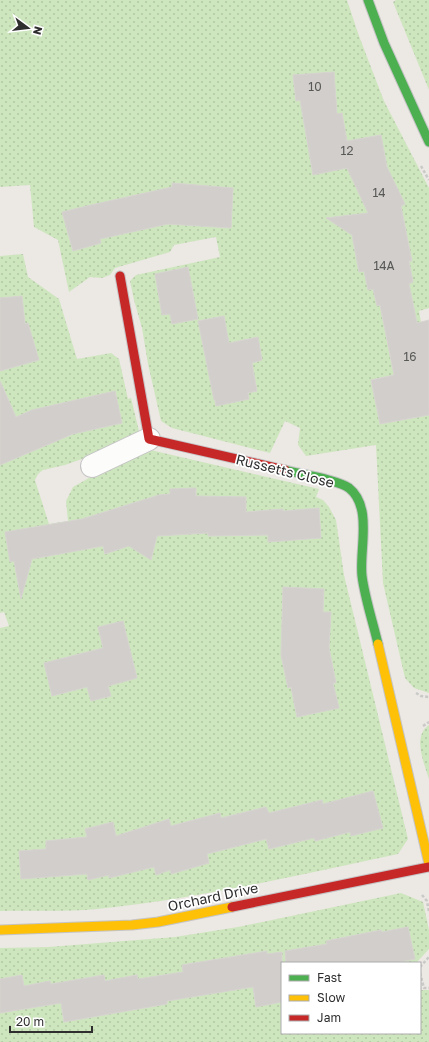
<svg xmlns="http://www.w3.org/2000/svg" width="429" height="1042" viewBox="0 0 429 1042" font-family="'Golos Text',sans-serif">
<defs>
<pattern id="grass-dots" width="8" height="8" patternUnits="userSpaceOnUse"><rect width="8" height="8" fill="#cee6be"/><path d="M2 2h.1M6 6h.1" fill="none" stroke="#b1c6a4" stroke-width="1.8" stroke-linecap="round"/></pattern>
</defs>
<rect width="100%" height="100%" fill="#ece8e4"/>
<g fill="url(#grass-dots)">
<polygon points="0,0 347,0 359,36 384,101 429,188 429,308 419,311 421,322 390,328 387,340 394,375 371,380 380,424 429,415 429,693 414,688 405,678 383,583 376,445 306,456 298,445 300,428 285,421 270,453 172,428 161,421 148,364 142,328 134,300 130,281 136,275 220,257 216,237 174,245 170,252 115,268 110,275 102,278 90,277 69,292 58,240 34,227 30,185 0,187"/>
<polygon points="396,0 429,0 429,90 393,2"/>
<path d="M23,254L28,277L59,299L77,359L111,353L119,359L128,399L131,398L139,431L130,442L65,465L43,470L38,474L35,480L49,524L68,521L66,501L73,487L142,448L319,489L316,497L323,500L329,507L336,520L344,575L408,839L398,854C298,875 199,899 97,909C66,912 32,910 0,911V628L9,626L4,612L0,613V256Z"/>
<path d="M429,725V779C424,763 412,736 429,725Z"/>
<polygon points="401,893 423,902 429,930 429,949 416,963 282,963 282,1033 420,1033 420,990 429,990 429,1042 0,1042 0,948 49,947 175,937 238,927"/>
</g>
<g fill="#d1cecb" stroke="#d7d4d0">
<polygon points="334,72 337,114 342,113 347,141 381,135 387,167 405,204 401,206 412,261 409,261 413,282 409,284 417,323 429,320 429,415 380,424 371,380 394,375 380,305 377,306 373,289 368,290 364,271 359,272 352,235 326,218 368,213 347,168 313,175 300,100 296,101 293,75"/>
<polygon points="172,183 233,188 231,228 168,224 100,239 101,243 73,251 62,212 91,205 172,187"/>
<polygon points="188,267 198,319 172,324 170,314 162,315 155,274"/>
<polygon points="22,296 25,324 28,323 39,360 0,371 0,298"/>
<polygon points="224,316 229,343 258,337 262,360 252,363 257,391 248,393 249,399 216,406 215,400 214,400 198,321"/>
<polygon points="0,381 16,417 32,410 115,391 122,423 73,434 0,465"/>
<polygon points="196,488 196,496 246,497 246,512 283,509 283,511 319,508 321,538 268,542 268,535 208,536 208,533 157,536 151,560 129,546 105,554 103,546 32,559 21,599 14,561 10,562 5,532 82,519 159,495 170,494 170,489"/>
<polygon points="283,587 324,589 323,612 331,612 329,648 336,683 333,683 339,708 297,717 291,687 288,688 281,655"/>
<polygon points="123,621 137,678 108,686 111,696 91,701 87,687 52,696 44,663 103,648 98,627"/>
<polygon points="373,791 383,828 351,836 350,832 315,841 314,838 269,849 266,839 207,854 209,863 171,874 170,870 156,875 154,867 109,878 109,875 88,880 87,874 21,879 19,851 46,849 46,841 87,837 85,829 113,822 116,836 169,819 171,826 220,813 221,818 266,807 269,813 322,800 323,804"/>
<polygon points="408,927 415,959 395,963 286,963 285,951 327,944 326,941 381,930 382,932"/>
<polygon points="267,951 267,954 282,952 282,1002 256,1007 253,987 167,1001 167,1004 64,1022 61,1003 0,1013 0,979 22,975 24,986 50,981 51,984 104,975 105,981 137,975 138,979 183,972 182,965"/>
</g>
<g fill="none" stroke-linecap="round" stroke-linejoin="round">
<g stroke="#c5c4c5" stroke-width="24">
<polyline id="street" points="92,466 149,439"/>
</g>
<g stroke="#c5c4c5" stroke-width="11">
<g id="fast">
<polyline points="368,0 384,43 429,142"/>
<path d="M285,470C300,474 338,480 349,488C373,507 359,550 362,576C365,599 373,622 378,644"/>
</g>
</g>
<g stroke="#c5c4c5" stroke-width="11">
<g id="slow">
<polyline points="378,644 429,864"/>
<polyline points="0,930 132,925 158,922 232,907"/>
</g>
</g>
<g stroke="#c5c4c5" stroke-width="11">
<g id="jam">
<polyline points="120,276 149,439 285,470"/>
<polyline points="232,907 429,867"/>
</g>
</g>
<g stroke="#c9c9c8" stroke-width="2.5" stroke-dasharray="3 2" stroke-linecap="butt">
<polyline points="421,166 429,180"/>
<polyline points="416,693 421,696 429,697"/>
<polyline points="423,726 429,722"/>
<polyline points="422,895 427,901 429,912"/>
<polyline points="420,967 429,957"/>
<polyline points="420,973 424,988 429,988"/>
</g>
<use href="#street" stroke="#fcfcfb" stroke-width="22"/>
<use href="#fast" stroke="#4caf50" stroke-width="9"/>
<use href="#slow" stroke="#ffc107" stroke-width="9"/>
<use href="#jam" stroke="#c62828" stroke-width="9"/>
</g>
<g text-anchor="middle" stroke-width="3.5" stroke-linejoin="round" paint-order="stroke">
<g font-size="12" fill="#585857">
<text x="315" y="91">10</text>
<text x="347" y="155">12</text>
<text x="379" y="197">14</text>
<text x="384" y="270">14A</text>
<text x="410" y="361">16</text>
</g>
<g font-size="14" fill="#2e2e2e" stroke="#fff">
<text transform="translate(285 471) rotate(14)" y="5">Russetts Close</text>
<text transform="translate(213 897) rotate(-12)" y="5">Orchard Drive</text>
</g>
</g>
<rect x="281" y="962" width="140" height="72" fill="#ffffff" stroke="#ababab"/>
<rect x="289" y="975" width="20" height="6" fill="#4caf50" stroke="#ababab"/>
<text x="317" y="982" font-size="12" fill="#2e2e2e">Fast</text>
<rect x="289" y="995" width="20" height="6" fill="#ffc107" stroke="#ababab"/>
<text x="317" y="1002" font-size="12" fill="#2e2e2e">Slow</text>
<rect x="289" y="1015" width="20" height="6" fill="#c62828" stroke="#ababab"/>
<text x="317" y="1022" font-size="12" fill="#2e2e2e">Jam</text>
<g transform="translate(28 28) rotate(105)" stroke="#ffffff" stroke-width="3" paint-order="stroke">
<path d="M0-3L7 15L0 10L-7 15Z" fill="#2e2e2e"/>
<text y="-6" font-size="11" font-weight="bold" text-anchor="middle" fill="#2e2e2e">N</text>
</g>
<path d="M10 1026v6h82v-6" fill="none" stroke="#2e2e2e" stroke-width="2"/>
<text x="16" y="1026" font-size="12" fill="#2e2e2e" stroke="#ffffff" stroke-width="3" paint-order="stroke">20 m</text>
</svg>
